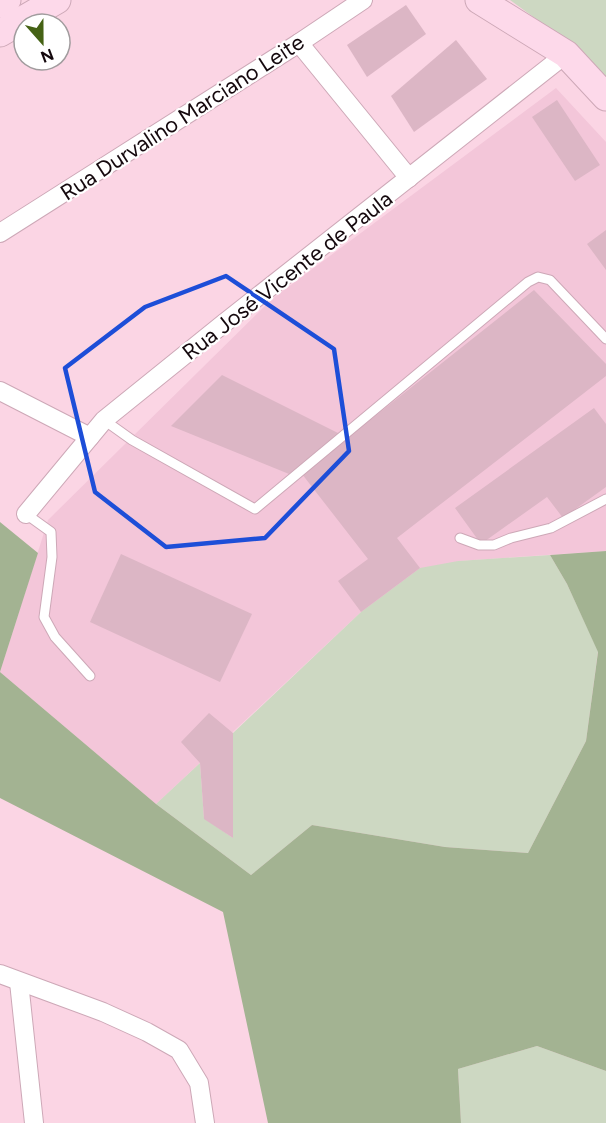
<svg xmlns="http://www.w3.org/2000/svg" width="606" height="1123" viewBox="0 0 606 1123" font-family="Figtree,sans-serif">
<rect width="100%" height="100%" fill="#fbd5e4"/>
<polygon fill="#f3c6d9" points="556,88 606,142 606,551 458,561 361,612 156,804 0,672 48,520 272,299"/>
<g fill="#cdd8c2">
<polygon points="510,0 606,0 606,80 579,50"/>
<polygon points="550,555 567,584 598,651 586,741 528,853 445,847 312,825 251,875 156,804 200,763 204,818 233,838 233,733 361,612 420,568 458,561"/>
<polygon points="537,1046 606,1071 606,1123 461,1123 458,1069"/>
</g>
<polygon fill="#a3b392" points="0,522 38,553 0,672 156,804 251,875 312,825 445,847 528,853 586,741 598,652 567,584 550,555 606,551 606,1071 537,1046 458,1069 461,1123 268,1123 223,912 0,798"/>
<g fill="#dcb6c5">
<polygon points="406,5 426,34 367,77 347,45"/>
<polygon points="456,40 487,79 414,132 391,96"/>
<polygon points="557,100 600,165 575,181 532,117"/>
<polygon points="606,230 606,270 587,244"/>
<polygon points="534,290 606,364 606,376 397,538 420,568 361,612 338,581 368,559 302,474"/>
<polygon points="222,375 340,434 289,474 171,426"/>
<polygon points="594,408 606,424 606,487 563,518 547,497 481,544 455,508"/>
<polygon points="121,554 252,614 220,682 90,622"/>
<polygon points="209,713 233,733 233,838 204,819 200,763 181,742"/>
</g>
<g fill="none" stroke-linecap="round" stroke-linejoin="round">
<g stroke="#cda8b7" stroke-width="11">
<g id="lane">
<polyline points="104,420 132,440 255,509 528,282 538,277 550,280 606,339"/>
<polyline points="26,514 51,532 52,557 44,617 55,637 90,676"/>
<polyline points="460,538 479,545 494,545 511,538 551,528 606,499"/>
</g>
</g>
<g stroke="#cda8b7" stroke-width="20">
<g id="street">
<polyline points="299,43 409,178"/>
<polyline points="0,233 299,43 363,0"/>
<polyline points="0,391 90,437"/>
<polyline points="26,514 104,420 223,324 566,54"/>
<polyline points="0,974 103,1012 147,1032 179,1050 199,1083 205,1123"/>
<polyline points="19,982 34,1123"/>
</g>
</g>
<g stroke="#cda8b7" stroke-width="29">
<g id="secondary">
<polyline points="479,0 566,54 606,97"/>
<polyline points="0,4 7,0"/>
<polyline points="0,33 57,0"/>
</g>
</g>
<use href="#lane" stroke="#fff" stroke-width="9"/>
<use href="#street" stroke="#fff" stroke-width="18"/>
<use href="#secondary" stroke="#fdd9ea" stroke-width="27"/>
</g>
<path fill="none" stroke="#1d4ed8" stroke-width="4.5" stroke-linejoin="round" d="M226,276L334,349L349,451L265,538L166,547L95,492L65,368L145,307Z"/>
<g text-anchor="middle" stroke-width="4.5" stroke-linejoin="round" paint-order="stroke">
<g font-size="22" fill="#14080d" stroke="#fff">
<text transform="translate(182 117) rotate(-33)" y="8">Rua Durvalino Marciano Leite</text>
<text transform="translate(287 275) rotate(-38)" y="8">Rua José Vicente de Paula</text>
</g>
</g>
<g transform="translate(42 42) rotate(159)"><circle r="28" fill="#ffffff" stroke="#a19c9e" stroke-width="1.5"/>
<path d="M0-4.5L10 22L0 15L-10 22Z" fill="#456215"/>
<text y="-9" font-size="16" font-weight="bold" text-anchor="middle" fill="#14080d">N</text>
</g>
</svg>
